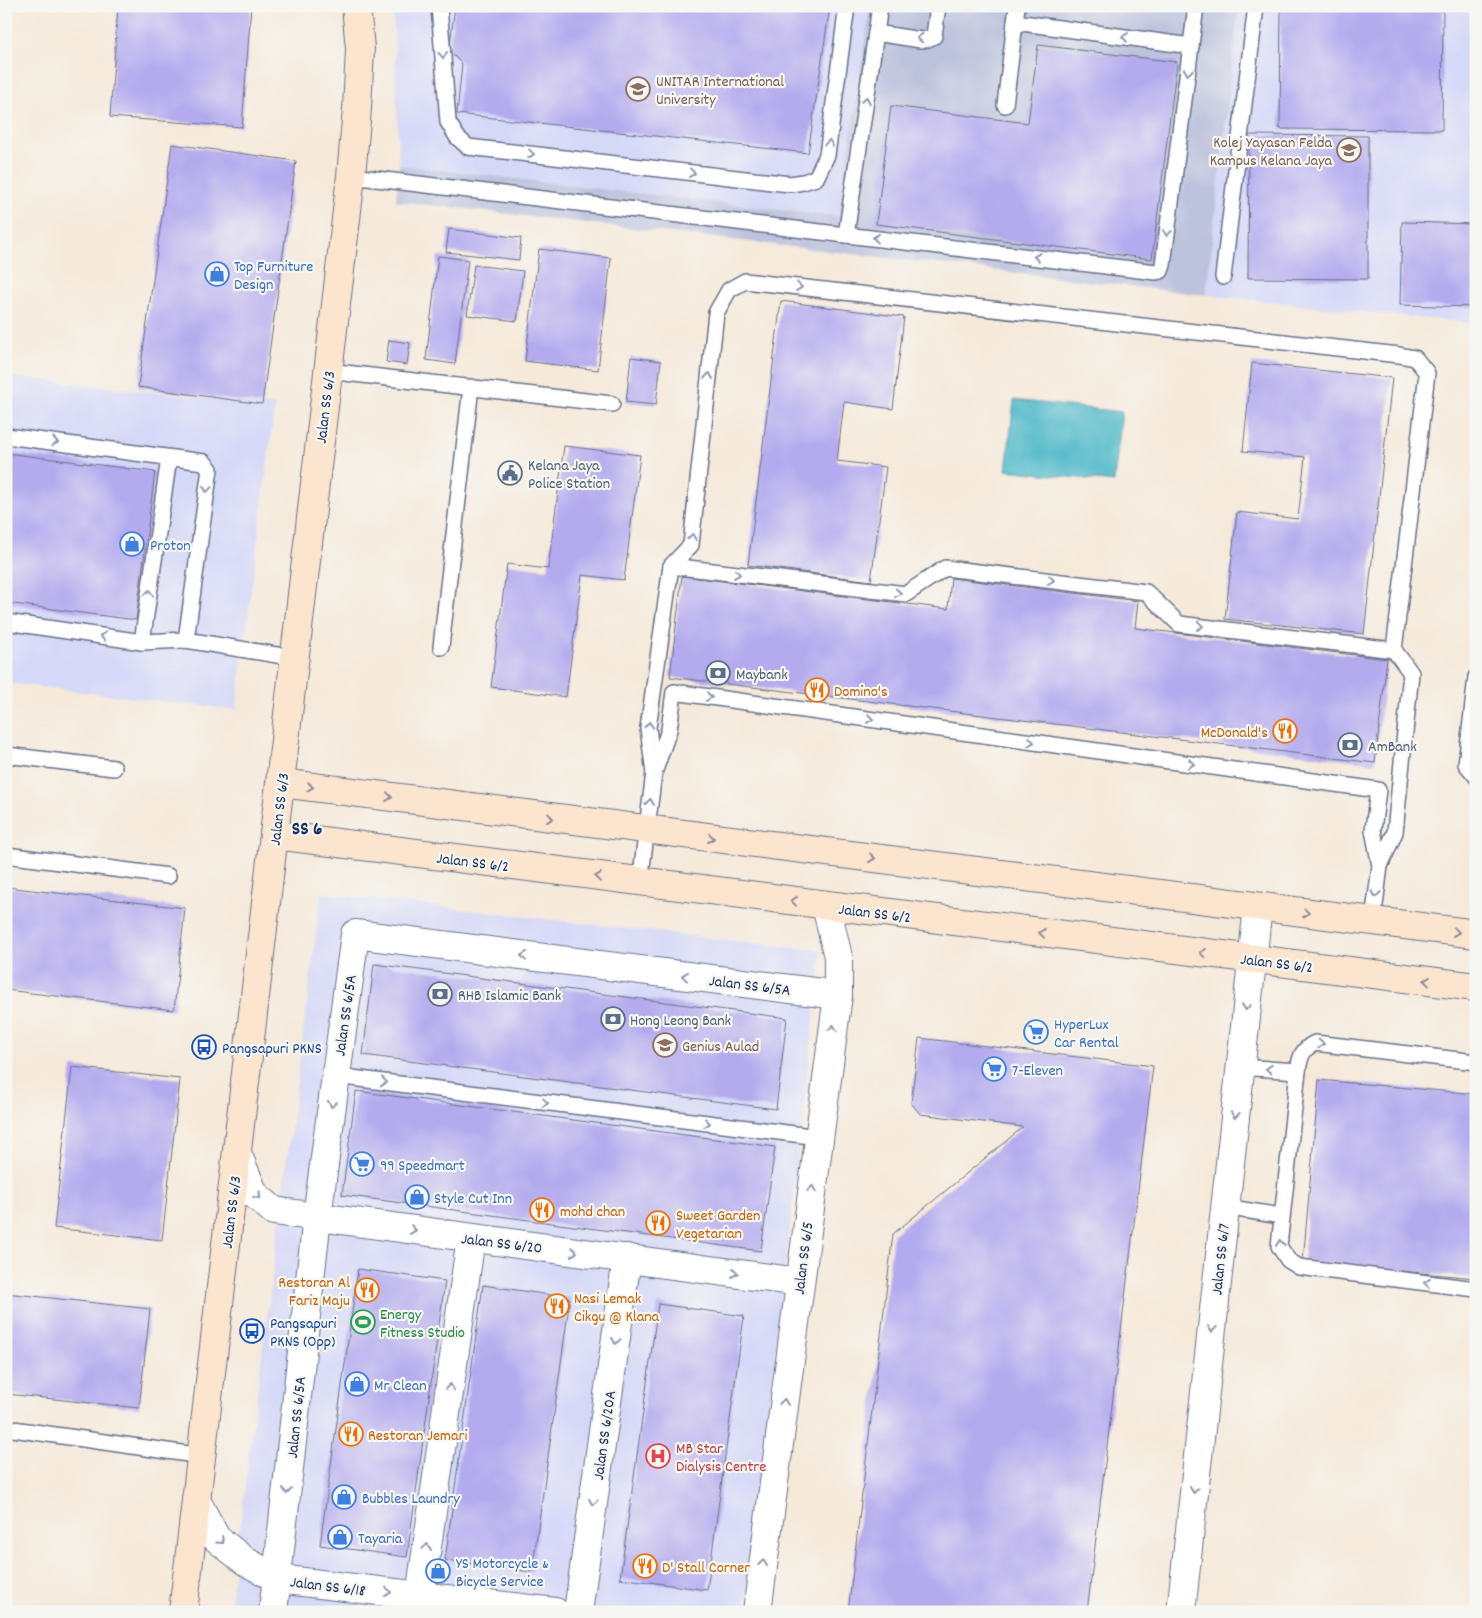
<svg xmlns="http://www.w3.org/2000/svg" width="1482" height="1618" viewBox="0 0 1482 1618" font-family="Dekko,sans-serif">
<rect width="100%" height="100%" fill="#f6f6f2"/>
<filter id="ink" filterUnits="userSpaceOnUse"><feTurbulence type="fractalNoise" baseFrequency=".02" numOctaves="2"/><feDisplacementMap in="SourceGraphic" scale="10" xChannelSelector="R" yChannelSelector="G"/><feConvolveMatrix kernelMatrix="1 2 1 2 8 2 1 2 1" color-interpolation-filters="sRGB"/></filter>
<filter id="wash" filterUnits="userSpaceOnUse"><feTurbulence type="fractalNoise" baseFrequency=".0096" numOctaves="4" result="noise"/><feDisplacementMap in="SourceGraphic" scale="20" xChannelSelector="R" yChannelSelector="G"/><feGaussianBlur stdDeviation="1.12" result="paint"/><feColorMatrix in="noise" values="0 0 0 0 0 0 0 0 0 0 0 0 0 0 0 0 0 1.4 0 .05"/><feComposite in="paint" operator="in"/></filter>
<g filter="url(#wash)">
<rect width="100%" height="100%" fill="#f5e9da"/>
<g fill="#d6d8f8">
<polygon points="393,6 870,6 839,217 399,165"/>
<polygon points="1239,6 1476,6 1476,324 1206,295"/>
<polygon points="6,376 275,405 236,710 6,683"/>
<polygon points="321,893 822,951 745,1612 229,1612"/>
</g>
<polygon fill="#bec3dd" points="870,6 1239,6 1206,295 396,201 399,165 839,217"/>
<polygon fill="#4cb7c8" stroke="#347393" points="1014,400 1122,412 1114,482 1006,470"/>
<g id="blocks">
<g fill="#b4aaee">
<polygon points="118,6 251,6 242,127 110,117"/>
<polygon points="455,6 830,6 808,153 457,114 462,64 449,51"/>
<polygon points="1281,6 1443,6 1442,130 1280,129"/>
<polygon points="1038,45 1177,62 1152,259 876,224 891,106 1028,123"/>
<polygon points="1249,135 1368,136 1368,279 1248,278"/>
<polygon points="172,144 296,161 262,404 138,387"/>
<polygon points="1402,222 1476,224 1476,307 1400,305"/>
<polygon points="449,229 521,238 519,260 446,252"/>
<polygon points="539,249 611,258 598,370 525,361"/>
<polygon points="438,256 468,260 455,364 426,360"/>
<polygon points="474,265 523,271 517,321 467,315"/>
<polygon points="781,301 904,317 893,409 844,402 837,461 886,467 871,581 748,565"/>
<polygon points="389,340 410,343 407,365 386,362"/>
<polygon points="631,357 661,361 656,405 626,402"/>
<polygon points="1252,363 1392,378 1364,634 1225,619 1237,512 1298,519 1305,457 1243,451"/>
<polygon points="564,446 640,455 624,580 582,575 566,697 491,687 507,564 548,569"/>
<polygon points="6,453 155,472 136,620 6,603"/>
<polygon points="682,576 948,609 951,578 1138,601 1135,628 1387,659 1375,763 670,677"/>
<polygon points="6,887 185,908 174,1010 6,990"/>
<polygon points="374,964 787,1018 776,1109 363,1055"/>
<polygon points="919,1038 1153,1066 1087,1612 848,1612 893,1234 1023,1127 920,1114 911,1103"/>
<polygon points="72,1067 180,1079 162,1240 54,1228"/>
<polygon points="1319,1080 1476,1094 1476,1278 1303,1262"/>
<polygon points="356,1091 775,1147 761,1251 342,1195"/>
<polygon points="358,1269 445,1281 407,1557 320,1545"/>
<polygon points="483,1285 570,1298 532,1572 445,1560"/>
<polygon points="6,1293 150,1309 139,1408 6,1394"/>
<polygon points="658,1304 744,1316 707,1590 620,1578"/>
</g>
</g>
</g>
<g filter="url(#ink)">
<use href="#blocks" fill-opacity="0" stroke="#677089" stroke-width="1"/>
<g fill="none" stroke-linecap="round" stroke-linejoin="round">
<g stroke="#677089" stroke-width="18">
<g id="lane">
<polyline points="439,6 448,122 457,137 468,147 790,184 803,182 816,178 827,155 847,6"/>
<polyline points="1015,22 1191,46"/>
<polyline points="876,33 921,40 928,39 934,36 938,6"/>
<polyline points="1005,105 1017,6"/>
<polyline points="351,176 1156,272 1161,271 1163,265 1196,6"/>
<polyline points="846,235 880,6"/>
<polyline points="1223,277 1256,6"/>
<polyline points="328,371 612,404"/>
<polyline points="6,436 204,462 210,469 186,640"/>
<polyline points="671,566 906,594 945,568 1146,592 1179,624 1394,650"/>
<polyline points="6,622 142,642 186,640 295,658"/>
<polyline points="142,642 169,458"/>
<polyline points="441,647 471,387"/>
<polyline points="1473,704 1476,677"/>
<polyline points="1476,704 1473,704 1466,764 1476,776"/>
<polyline points="6,755 114,768"/>
<polyline points="654,773 648,728 671,566 691,545 716,313 729,290 745,281 1399,355 1415,358 1427,373 1394,650 1411,673 1395,832 1380,866 1373,921"/>
<polyline points="6,855 168,876"/>
<polyline points="640,882 654,773 669,730 674,692 1378,790 1373,830 1380,866"/>
<path d="M1476,1062L1315,1043C1302,1049 1300,1057 1298,1071L1279,1246L1288,1260L1299,1267L1476,1289"/>
<polyline points="1240,1067 1298,1071"/>
<polyline points="336,1076 818,1137"/>
<polyline points="1225,1207 1281,1216"/>
<polyline points="6,1428 202,1456"/>
</g>
</g>
<g stroke="#677089" stroke-width="30">
<g id="street">
<polyline points="237,1153 254,1194 274,1211 799,1282"/>
<polyline points="196,1500 216,1538 245,1561 278,1579 555,1612"/>
<polyline points="420,1596 471,1238"/>
<polyline points="273,1612 317,1217 355,934 838,995"/>
<polyline points="578,1612 627,1258"/>
<polyline points="757,1612 838,995 838,957 826,905"/>
<polyline points="1181,1612 1258,907"/>
</g>
</g>
<g stroke="#677089" stroke-width="30">
<g id="secondary">
<polyline points="281,783 1476,934"/>
<polyline points="275,835 1476,987"/>
<polyline points="183,1612 351,176 357,109 360,49 356,6"/>
</g>
</g>
<use href="#lane" stroke="#fff" stroke-width="15"/>
<use href="#street" stroke="#fff" stroke-width="28"/>
<use href="#secondary" stroke="#fce5cf" stroke-width="28"/>
</g>
<defs><path id="oneway-chevron" d="M-2-3.5L2.5 0L-2 3.5" fill="none" stroke-width="1.6" stroke-linecap="round" stroke-linejoin="round" transform="scale(1.25)"/></defs>
<g stroke="#8d97ae">
<use href="#oneway-chevron" transform="translate(1125 37) rotate(-172)"/>
<use href="#oneway-chevron" transform="translate(920 38) rotate(-178)"/>
<use href="#oneway-chevron" transform="translate(443 55) rotate(85)"/>
<use href="#oneway-chevron" transform="translate(1188 72) rotate(97)"/>
<use href="#oneway-chevron" transform="translate(866 100) rotate(-81)"/>
<use href="#oneway-chevron" transform="translate(829 143) rotate(-82)"/>
<use href="#oneway-chevron" transform="translate(531 154) rotate(7)"/>
<use href="#oneway-chevron" transform="translate(692 173) rotate(7)"/>
<use href="#oneway-chevron" transform="translate(1167 233) rotate(97)"/>
<use href="#oneway-chevron" transform="translate(876 238) rotate(-173)"/>
<use href="#oneway-chevron" transform="translate(1037 257) rotate(-173)"/>
<use href="#oneway-chevron" transform="translate(799 287) rotate(7)"/>
<use href="#oneway-chevron" transform="translate(709 376) rotate(-84)"/>
<use href="#oneway-chevron" transform="translate(55 442) rotate(8)"/>
<use href="#oneway-chevron" transform="translate(207 489) rotate(98)"/>
<use href="#oneway-chevron" transform="translate(692 537) rotate(-82)"/>
<use href="#oneway-chevron" transform="translate(737 574) rotate(7)"/>
<use href="#oneway-chevron" transform="translate(1051 580) rotate(7)"/>
<use href="#oneway-chevron" transform="translate(149 593) rotate(-82)"/>
<use href="#oneway-chevron" transform="translate(898 593) rotate(5)"/>
<use href="#oneway-chevron" transform="translate(1200 626) rotate(7)"/>
<use href="#oneway-chevron" transform="translate(103 636) rotate(-172)"/>
<use href="#oneway-chevron" transform="translate(709 697) rotate(8)"/>
<use href="#oneway-chevron" transform="translate(870 719) rotate(8)"/>
<use href="#oneway-chevron" transform="translate(649 725) rotate(-87)"/>
<use href="#oneway-chevron" transform="translate(1031 742) rotate(8)"/>
<use href="#oneway-chevron" transform="translate(1191 764) rotate(8)"/>
<use href="#oneway-chevron" transform="translate(650 802) rotate(-83)"/>
<use href="#oneway-chevron" transform="translate(1376 894) rotate(97)"/>
<use href="#oneway-chevron" transform="translate(524 956) rotate(-173)"/>
<use href="#oneway-chevron" transform="translate(685 976) rotate(-173)"/>
<use href="#oneway-chevron" transform="translate(1246 1007) rotate(96)"/>
<use href="#oneway-chevron" transform="translate(833 1028) rotate(-82)"/>
<use href="#oneway-chevron" transform="translate(1321 1044) rotate(2)"/>
<use href="#oneway-chevron" transform="translate(1269 1069) rotate(-176)"/>
<use href="#oneway-chevron" transform="translate(384 1082) rotate(7)"/>
<use href="#oneway-chevron" transform="translate(545 1103) rotate(7)"/>
<use href="#oneway-chevron" transform="translate(332 1104) rotate(98)"/>
<use href="#oneway-chevron" transform="translate(1235 1115) rotate(96)"/>
<use href="#oneway-chevron" transform="translate(707 1123) rotate(7)"/>
<use href="#oneway-chevron" transform="translate(812 1189) rotate(-82)"/>
<use href="#oneway-chevron" transform="translate(258 1196) rotate(48)"/>
<use href="#oneway-chevron" transform="translate(413 1230) rotate(8)"/>
<use href="#oneway-chevron" transform="translate(1280 1243) rotate(-96)"/>
<use href="#oneway-chevron" transform="translate(574 1252) rotate(7)"/>
<use href="#oneway-chevron" transform="translate(735 1273) rotate(8)"/>
<use href="#oneway-chevron" transform="translate(1427 1283) rotate(-173)"/>
<use href="#oneway-chevron" transform="translate(1212 1329) rotate(96)"/>
<use href="#oneway-chevron" transform="translate(616 1341) rotate(98)"/>
<use href="#oneway-chevron" transform="translate(450 1387) rotate(-82)"/>
<use href="#oneway-chevron" transform="translate(784 1402) rotate(-83)"/>
<use href="#oneway-chevron" transform="translate(1194 1490) rotate(96)"/>
<use href="#oneway-chevron" transform="translate(287 1491) rotate(96)"/>
<use href="#oneway-chevron" transform="translate(593 1502) rotate(98)"/>
<use href="#oneway-chevron" transform="translate(221 1541) rotate(42)"/>
<use href="#oneway-chevron" transform="translate(427 1547) rotate(-82)"/>
<use href="#oneway-chevron" transform="translate(763 1563) rotate(-83)"/>
<use href="#oneway-chevron" transform="translate(388 1592) rotate(7)"/>
</g>
<g stroke="#8c8a96">
<use href="#oneway-chevron" transform="translate(310 787) rotate(8)"/>
<use href="#oneway-chevron" transform="translate(389 797) rotate(7)"/>
<use href="#oneway-chevron" transform="translate(550 818) rotate(7)"/>
<use href="#oneway-chevron" transform="translate(711 838) rotate(7)"/>
<use href="#oneway-chevron" transform="translate(872 858) rotate(7)"/>
<use href="#oneway-chevron" transform="translate(598 877) rotate(-173)"/>
<use href="#oneway-chevron" transform="translate(794 901) rotate(-173)"/>
<use href="#oneway-chevron" transform="translate(1306 913) rotate(7)"/>
<use href="#oneway-chevron" transform="translate(1456 932) rotate(7)"/>
<use href="#oneway-chevron" transform="translate(1042 933) rotate(-173)"/>
<use href="#oneway-chevron" transform="translate(1203 953) rotate(-173)"/>
<use href="#oneway-chevron" transform="translate(1427 981) rotate(-173)"/>
</g>
</g>
<defs>
<g id="university-ring" transform="scale(1.25)"><circle r="9.5" fill="#f6f6f2" stroke="#8d6e63" stroke-width="1.5"/><path d="M0-5L7-2L0 1L-7-2ZM-4 1L0 2.5L4 1V4Q0 6-4 4Z" fill="#8d6e63"/></g>
<g id="shop-ring" transform="scale(1.25)"><circle r="9.5" fill="#f6f6f2" stroke="#3f7fe0" stroke-width="1.5"/><path d="M-5-2.5h2.3a2.7 3.5 0 0 1 5.4 0H5L5.5 6h-11ZM-1.5-2.5h3a1.5 2.3 0 0 0-3 0Z" fill="#3f7fe0"/></g>
<g id="civic-ring" transform="scale(1.25)"><circle r="9.5" fill="#f6f6f2" stroke="#5c6f8a" stroke-width="1.5"/><path d="M-.6-6.5H3V-4.5H.6V-3L4-1V1h2V6H-6V1h2V-1L-.6-3ZM-1.2 2.5V6h2.4V2.5Z" fill="#5c6f8a"/></g>
<g id="bank-ring" transform="scale(1.25)"><circle r="9.5" fill="#f6f6f2" stroke="#5c6f8a" stroke-width="1.5"/><path d="M-6-4H6V4H-6ZM0-2.3a2.3 2.3 0 1 0 0 4.6a2.3 2.3 0 1 0 0-4.6Z" fill="#5c6f8a"/></g>
<g id="restaurant-ring" transform="scale(1.25)"><circle r="9.5" fill="#f6f6f2" stroke="#e8710a" stroke-width="1.5"/><path d="M-5-6h1v4h1v-4h1v4h1v-4h1v5L-1.5 .5V6h-2V.5L-5-1ZM5-6V6H3V1.5H1.5Q1.5-4 5-6Z" fill="#e8710a"/></g>
<g id="supermarket-ring" transform="scale(1.25)"><circle r="9.5" fill="#f6f6f2" stroke="#3f7fe0" stroke-width="1.5"/><path d="M-6-5.5h2.5l.6 2H6L4.5 2H-2.5L-4.4-4H-6ZM-1.5 3.2a1.3 1.3 0 1 0 .1 0ZM3 3.2a1.3 1.3 0 1 0 .1 0Z" fill="#3f7fe0"/></g>
<g id="school-ring" transform="scale(1.25)"><circle r="9.5" fill="#f6f6f2" stroke="#8d6e63" stroke-width="1.5"/><path d="M0-5L7-2L0 1L-7-2ZM-4 1L0 2.5L4 1V4Q0 6-4 4Z" fill="#8d6e63"/></g>
<g id="bus-ring" transform="scale(1.25)"><circle r="9.5" fill="#f6f6f2" stroke="#1a4fb4" stroke-width="1.5"/><path d="M-5-6H5V4H4V6H2V4H-2V6H-4V4H-5ZM-3.5-4V0h7V-4ZM-3.5 1.2v1.5H-2V1.2ZM2 1.2v1.5H3.5V1.2Z" fill="#1a4fb4"/></g>
<g id="stadium-ring" transform="scale(1.25)"><circle r="9.5" fill="#f6f6f2" stroke="#2e9e5b" stroke-width="1.5"/><path d="M0-5a6.5 5 0 1 0 0 10a6.5 5 0 1 0 0-10ZM-3.5-1.8h7v3.6h-7Z" fill="#2e9e5b"/></g>
<g id="hospital-ring" transform="scale(1.25)"><circle r="9.5" fill="#f6f6f2" stroke="#e0444e" stroke-width="1.5"/><path d="M-5-5h3v3.5h4V-5h3V5h-3V1.5h-4V5h-3Z" fill="#e0444e"/></g>
</defs>
<g fill-rule="evenodd">
<use href="#university-ring" x="638" y="89"/>
<use href="#university-ring" x="1349" y="150"/>
<use href="#shop-ring" x="217" y="274"/>
<use href="#civic-ring" x="510" y="473"/>
<use href="#shop-ring" x="132" y="544"/>
<use href="#bank-ring" x="718" y="673"/>
<use href="#restaurant-ring" x="817" y="690"/>
<use href="#restaurant-ring" x="1285" y="731"/>
<use href="#bank-ring" x="1350" y="745"/>
<use href="#bank-ring" x="440" y="994"/>
<use href="#bank-ring" x="613" y="1019"/>
<use href="#supermarket-ring" x="1036" y="1032"/>
<use href="#school-ring" x="665" y="1045"/>
<use href="#bus-ring" x="204" y="1047"/>
<use href="#supermarket-ring" x="994" y="1069"/>
<use href="#supermarket-ring" x="362" y="1164"/>
<use href="#shop-ring" x="417" y="1197"/>
<use href="#restaurant-ring" x="542" y="1210"/>
<use href="#restaurant-ring" x="658" y="1223"/>
<use href="#restaurant-ring" x="367" y="1290"/>
<use href="#restaurant-ring" x="557" y="1306"/>
<use href="#stadium-ring" x="363" y="1322"/>
<use href="#bus-ring" x="252" y="1331"/>
<use href="#shop-ring" x="357" y="1384"/>
<use href="#restaurant-ring" x="351" y="1434"/>
<use href="#hospital-ring" x="658" y="1456"/>
<use href="#shop-ring" x="344" y="1497"/>
<use href="#shop-ring" x="340" y="1537"/>
<use href="#restaurant-ring" x="645" y="1566"/>
<use href="#shop-ring" x="438" y="1571"/>
</g>
<g text-anchor="middle" stroke-width="4.5" stroke-linejoin="round" paint-order="stroke">
<g font-size="16" fill="#785e54" stroke="#f6f6f2" text-anchor="start">
<text x="656" y="86">UNITAR International<tspan x="656" dy="18">University</tspan></text>
<text x="1332" y="147" text-anchor="end">Kolej Yayasan Felda<tspan x="1332" dy="18">Kampus Kelana Jaya</tspan></text>
<text x="682" y="1051">Genius Aulad</text>
</g>
<g font-size="16" fill="#366cbe" stroke="#f6f6f2" text-anchor="start">
<text x="234" y="271">Top Furniture<tspan x="234" dy="18">Design</tspan></text>
<text x="150" y="550">Proton</text>
<text x="1054" y="1029">HyperLux<tspan x="1054" dy="18">Car Rental</tspan></text>
<text x="1012" y="1075">7-Eleven</text>
<text x="380" y="1170">99 Speedmart</text>
<text x="434" y="1203">Style Cut Inn</text>
<text x="374" y="1390">Mr Clean</text>
<text x="362" y="1503">Bubbles Laundry</text>
<text x="358" y="1543">Tayaria</text>
<text x="456" y="1568">YS Motorcycle &amp;<tspan x="456" dy="18">Bicycle Service</tspan></text>
</g>
<g font-size="16" fill="#1b2f5e" stroke="#f6f6f2">
<text transform="translate(324 407) rotate(-83)" y="6">Jalan SS 6/3</text>
<text transform="translate(278 809) rotate(-83)" y="6">Jalan SS 6/3</text>
<text transform="translate(473 861) rotate(7)" y="6">Jalan SS 6/2</text>
<text transform="translate(875 912) rotate(7)" y="6">Jalan SS 6/2</text>
<text transform="translate(1277 962) rotate(7)" y="6">Jalan SS 6/2</text>
<text transform="translate(750 984) rotate(7)" y="6">Jalan SS 6/5A</text>
<text transform="translate(344 1015) rotate(-82)" y="6">Jalan SS 6/5A</text>
<text transform="translate(230 1212) rotate(-83)" y="6">Jalan SS 6/3</text>
<text transform="translate(502 1242) rotate(7)" y="6">Jalan SS 6/20</text>
<text transform="translate(802 1258) rotate(-83)" y="6">Jalan SS 6/5</text>
<text transform="translate(1219 1259) rotate(-84)" y="6">Jalan SS 6/7</text>
<text transform="translate(295 1417) rotate(-84)" y="6">Jalan SS 6/5A</text>
<text transform="translate(603 1435) rotate(-82)" y="6">Jalan SS 6/20A</text>
<text transform="translate(328 1585) rotate(7)" y="6">Jalan SS 6/18</text>
</g>
<g font-size="16" fill="#4e5e75" stroke="#f6f6f2" text-anchor="start">
<text x="528" y="470">Kelana Jaya<tspan x="528" dy="18">Police Station</tspan></text>
<text x="736" y="679">Maybank</text>
<text x="1368" y="751">AmBank</text>
<text x="458" y="1000">RHB Islamic Bank</text>
<text x="630" y="1025">Hong Leong Bank</text>
</g>
<g font-size="16" fill="#c56008" stroke="#f6f6f2" text-anchor="start">
<text x="834" y="696">Domino's</text>
<text x="1268" y="737" text-anchor="end">McDonald's</text>
<text x="560" y="1216">mohd chan</text>
<text x="676" y="1220">Sweet Garden<tspan x="676" dy="18">Vegetarian</tspan></text>
<text x="350" y="1287" text-anchor="end">Restoran Al<tspan x="350" dy="18">Fariz Maju</tspan></text>
<text x="574" y="1303">Nasi Lemak<tspan x="574" dy="18">Cikgu @ Klana</tspan></text>
<text x="368" y="1440">Restoran Jemari</text>
<text x="662" y="1572">D' Stall Corner</text>
</g>
<g font-size="16" fill="#164399" stroke="#f6f6f2" text-anchor="start">
<text x="222" y="1053">Pangsapuri PKNS</text>
<text x="270" y="1328">Pangsapuri<tspan x="270" dy="18">PKNS (Opp)</tspan></text>
</g>
<g font-size="16" fill="#27864d" stroke="#f6f6f2" text-anchor="start">
<text x="380" y="1319">Energy<tspan x="380" dy="18">Fitness Studio</tspan></text>
</g>
<g font-size="16" fill="#be3a42" stroke="#f6f6f2" text-anchor="start">
<text x="676" y="1453">MB Star<tspan x="676" dy="18">Dialysis Centre</tspan></text>
</g>
<g font-size="19" font-weight="bold" fill="#1b2f5e" stroke="#f6f6f2">
<text x="307" y="834">SS 6</text>
</g>
</g>
<rect width="1482" height="1618" fill="none" stroke="#f6f6f2" stroke-width="25"/>
</svg>
